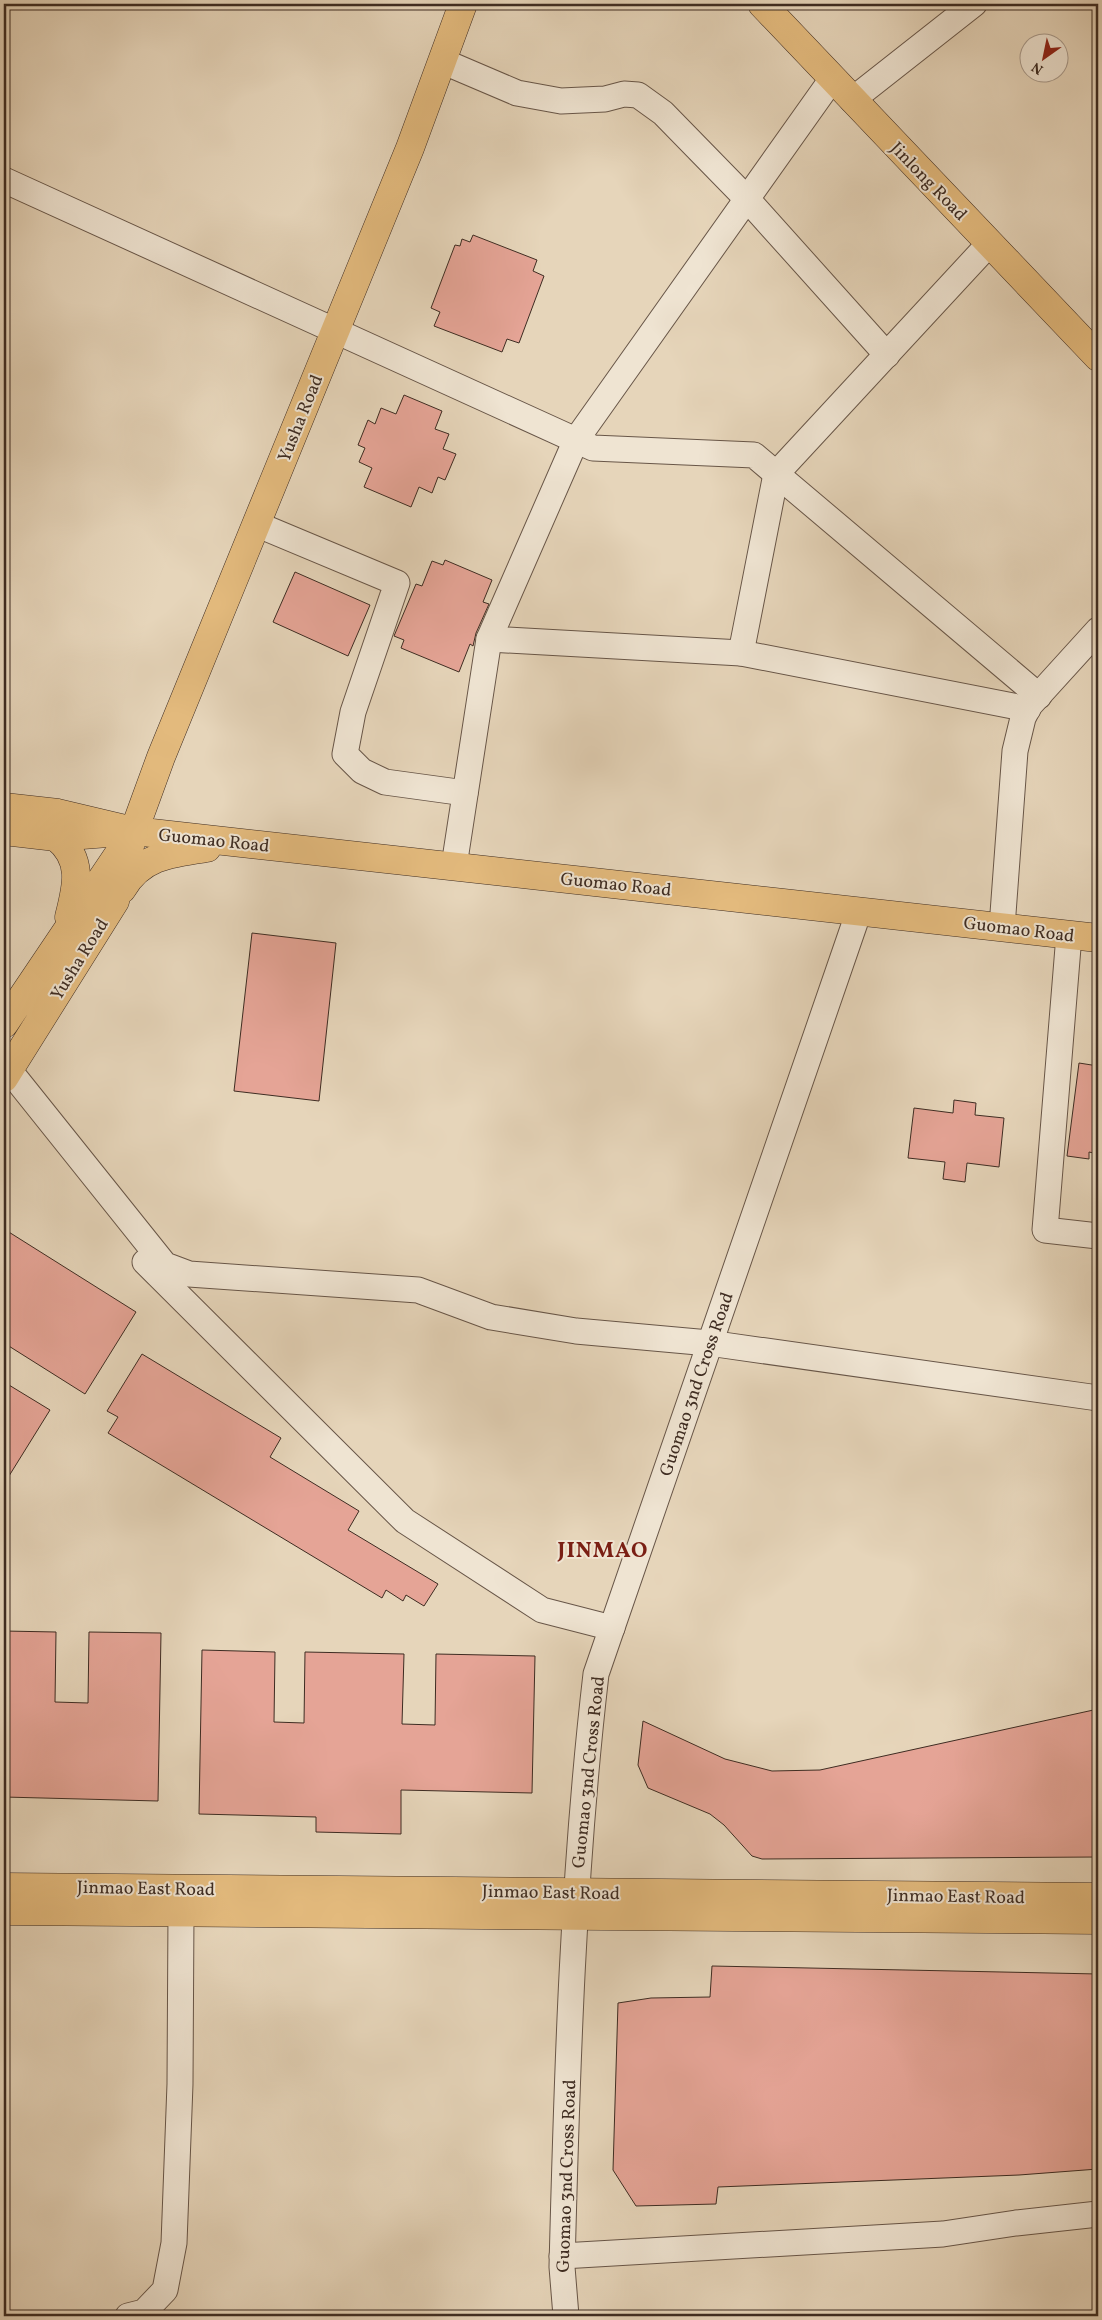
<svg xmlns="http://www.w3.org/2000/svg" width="1102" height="2320" viewBox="0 0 1102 2320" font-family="Vollkorn,serif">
<rect width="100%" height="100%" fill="#e6d5ba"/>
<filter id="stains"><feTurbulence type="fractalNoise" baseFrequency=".004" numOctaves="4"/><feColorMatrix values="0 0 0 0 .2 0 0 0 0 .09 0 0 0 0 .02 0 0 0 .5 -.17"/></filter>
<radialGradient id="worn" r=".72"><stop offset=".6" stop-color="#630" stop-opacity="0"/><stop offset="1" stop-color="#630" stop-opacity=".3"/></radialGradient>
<g fill="#e5a496" stroke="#3e2c22">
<polygon points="473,235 537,260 533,271 544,276 519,343 507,339 502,352 434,326 440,312 431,308 455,245 460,246 462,239 470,242"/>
<polygon points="404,395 442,411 435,429 449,434 443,449 456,454 445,480 438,477 432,493 419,487 411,507 364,487 372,468 359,462 365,448 358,445 368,420 375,424 381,408 396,414"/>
<polygon points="445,560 492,580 483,602 489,604 476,633 473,646 470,644 459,672 401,648 404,640 394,636 416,584 422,586 432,561 443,565"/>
<polygon points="295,572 370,605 348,656 273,622"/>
<polygon points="252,933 336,943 319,1101 234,1091"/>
<polygon points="1079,1063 1098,1066 1098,1154 1089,1152 1089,1159 1067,1156"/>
<polygon points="954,1100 976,1103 975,1115 1004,1118 999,1167 967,1163 965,1182 943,1179 945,1162 908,1158 914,1108 953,1113"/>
<polygon points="4,1229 136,1312 85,1394 4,1343"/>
<polygon points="142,1354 281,1438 270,1457 359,1511 348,1530 438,1584 424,1606 406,1595 403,1601 386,1590 382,1598 108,1433 118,1417 107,1411"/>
<polygon points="4,1382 50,1410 4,1484"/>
<polygon points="4,1631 56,1632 55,1702 88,1703 89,1632 161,1633 158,1801 4,1797"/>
<polygon points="202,1650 275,1652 274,1722 304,1723 305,1652 404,1654 402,1724 435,1725 436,1654 535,1656 532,1793 401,1790 401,1834 316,1832 316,1817 199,1814"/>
<polygon points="1098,1709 1098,1857 762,1859 752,1856 724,1825 710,1814 648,1788 638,1765 643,1721 725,1759 772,1771 820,1770"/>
<polygon points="712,1966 1098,1974 1098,2169 1019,2175 718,2187 716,2204 636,2206 613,2170 618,2003 651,1998 710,1997"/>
</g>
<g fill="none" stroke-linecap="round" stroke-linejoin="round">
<g stroke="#685648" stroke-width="27">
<g id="minor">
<polyline points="442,61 517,93 561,101 605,99 624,94 638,95 663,113 747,199 887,355"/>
<polyline points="852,100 974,4"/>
<polyline points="4,180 593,448 754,455 1039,696"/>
<polyline points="256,524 397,583 353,712 345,754 362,771 385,782 465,793"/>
<polyline points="489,639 741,653 1028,709"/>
<polyline points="741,653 776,474 989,244"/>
<polyline points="454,866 489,639 576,440 832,79"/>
<polyline points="1002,927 1015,751 1023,718 1029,706 1098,630"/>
<polyline points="1069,935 1045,1230 1098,1236"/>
<polyline points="9,1070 165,1265 189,1274 418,1290 491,1317 576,1331 709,1343 1098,1398"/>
<polyline points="145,1262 405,1521 542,1610 612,1628"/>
<polyline points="562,2256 943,2234 1016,2223 1098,2214"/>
<polyline points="128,2316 144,2312 165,2290 174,2243 180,2084 181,1912"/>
<path d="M566,2316L562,2267C567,2069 573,1871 596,1674L859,911"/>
</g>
</g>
<g stroke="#3e2c22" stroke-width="29">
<g id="major">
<polyline points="463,4 410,148 161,757 134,831 1098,938"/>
<polyline points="762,4 1098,357"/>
<polyline points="4,807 58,813 134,831 56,837 4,831"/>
<path d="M56,837C84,859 77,886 69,917"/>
<path d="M122,889C141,856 171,853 207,848"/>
<polyline points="4,1024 134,831 115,901 4,1078"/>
<polyline points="4,1887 1098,1897"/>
<polyline points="4,1911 1098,1920"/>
</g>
</g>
<use href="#minor" stroke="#efe4d2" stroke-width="25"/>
<use href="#major" stroke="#e3ba7d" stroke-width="28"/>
</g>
<g text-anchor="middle" stroke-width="4" stroke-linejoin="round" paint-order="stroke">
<g font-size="18" fill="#3e2c22" stroke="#efe4d2">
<text transform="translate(929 181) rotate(46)" y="6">Jinlong Road</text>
<text transform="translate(300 418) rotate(-68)" y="6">Yusha Road</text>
<text transform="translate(214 840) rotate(6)" y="6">Guomao Road</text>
<text transform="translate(616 884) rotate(6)" y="6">Guomao Road</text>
<text transform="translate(1019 929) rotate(7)" y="6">Guomao Road</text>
<text transform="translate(79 959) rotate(-58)" y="6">Yusha Road</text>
<text transform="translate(696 1384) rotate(-71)" y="6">Guomao 3nd Cross Road</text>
<text transform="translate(588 1772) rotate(-84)" y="6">Guomao 3nd Cross Road</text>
<text transform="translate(146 1888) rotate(1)" y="6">Jinmao East Road</text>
<text transform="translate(551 1892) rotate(1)" y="6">Jinmao East Road</text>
<text transform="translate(956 1896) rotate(1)" y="6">Jinmao East Road</text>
<text transform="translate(566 2176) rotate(-88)" y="6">Guomao 3nd Cross Road</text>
</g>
<g font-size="22" font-weight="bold" letter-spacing="1" fill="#7a1f14" stroke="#efe4d2">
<text x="603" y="1557">JINMAO</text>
</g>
</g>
<rect width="1102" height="2320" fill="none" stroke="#e6d5ba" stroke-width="20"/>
<rect x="5" y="5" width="1092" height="2310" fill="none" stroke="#3e2c22" stroke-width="2.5"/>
<rect x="10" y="10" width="1082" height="2300" fill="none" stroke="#3e2c22"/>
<g transform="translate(1044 58) rotate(213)"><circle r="24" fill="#efe4d2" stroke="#a89a8c"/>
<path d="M0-4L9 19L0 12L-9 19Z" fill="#8f2418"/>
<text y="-8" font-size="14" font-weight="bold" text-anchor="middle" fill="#3e2c22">N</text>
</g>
<rect width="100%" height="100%" filter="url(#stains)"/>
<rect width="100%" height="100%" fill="url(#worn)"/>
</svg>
